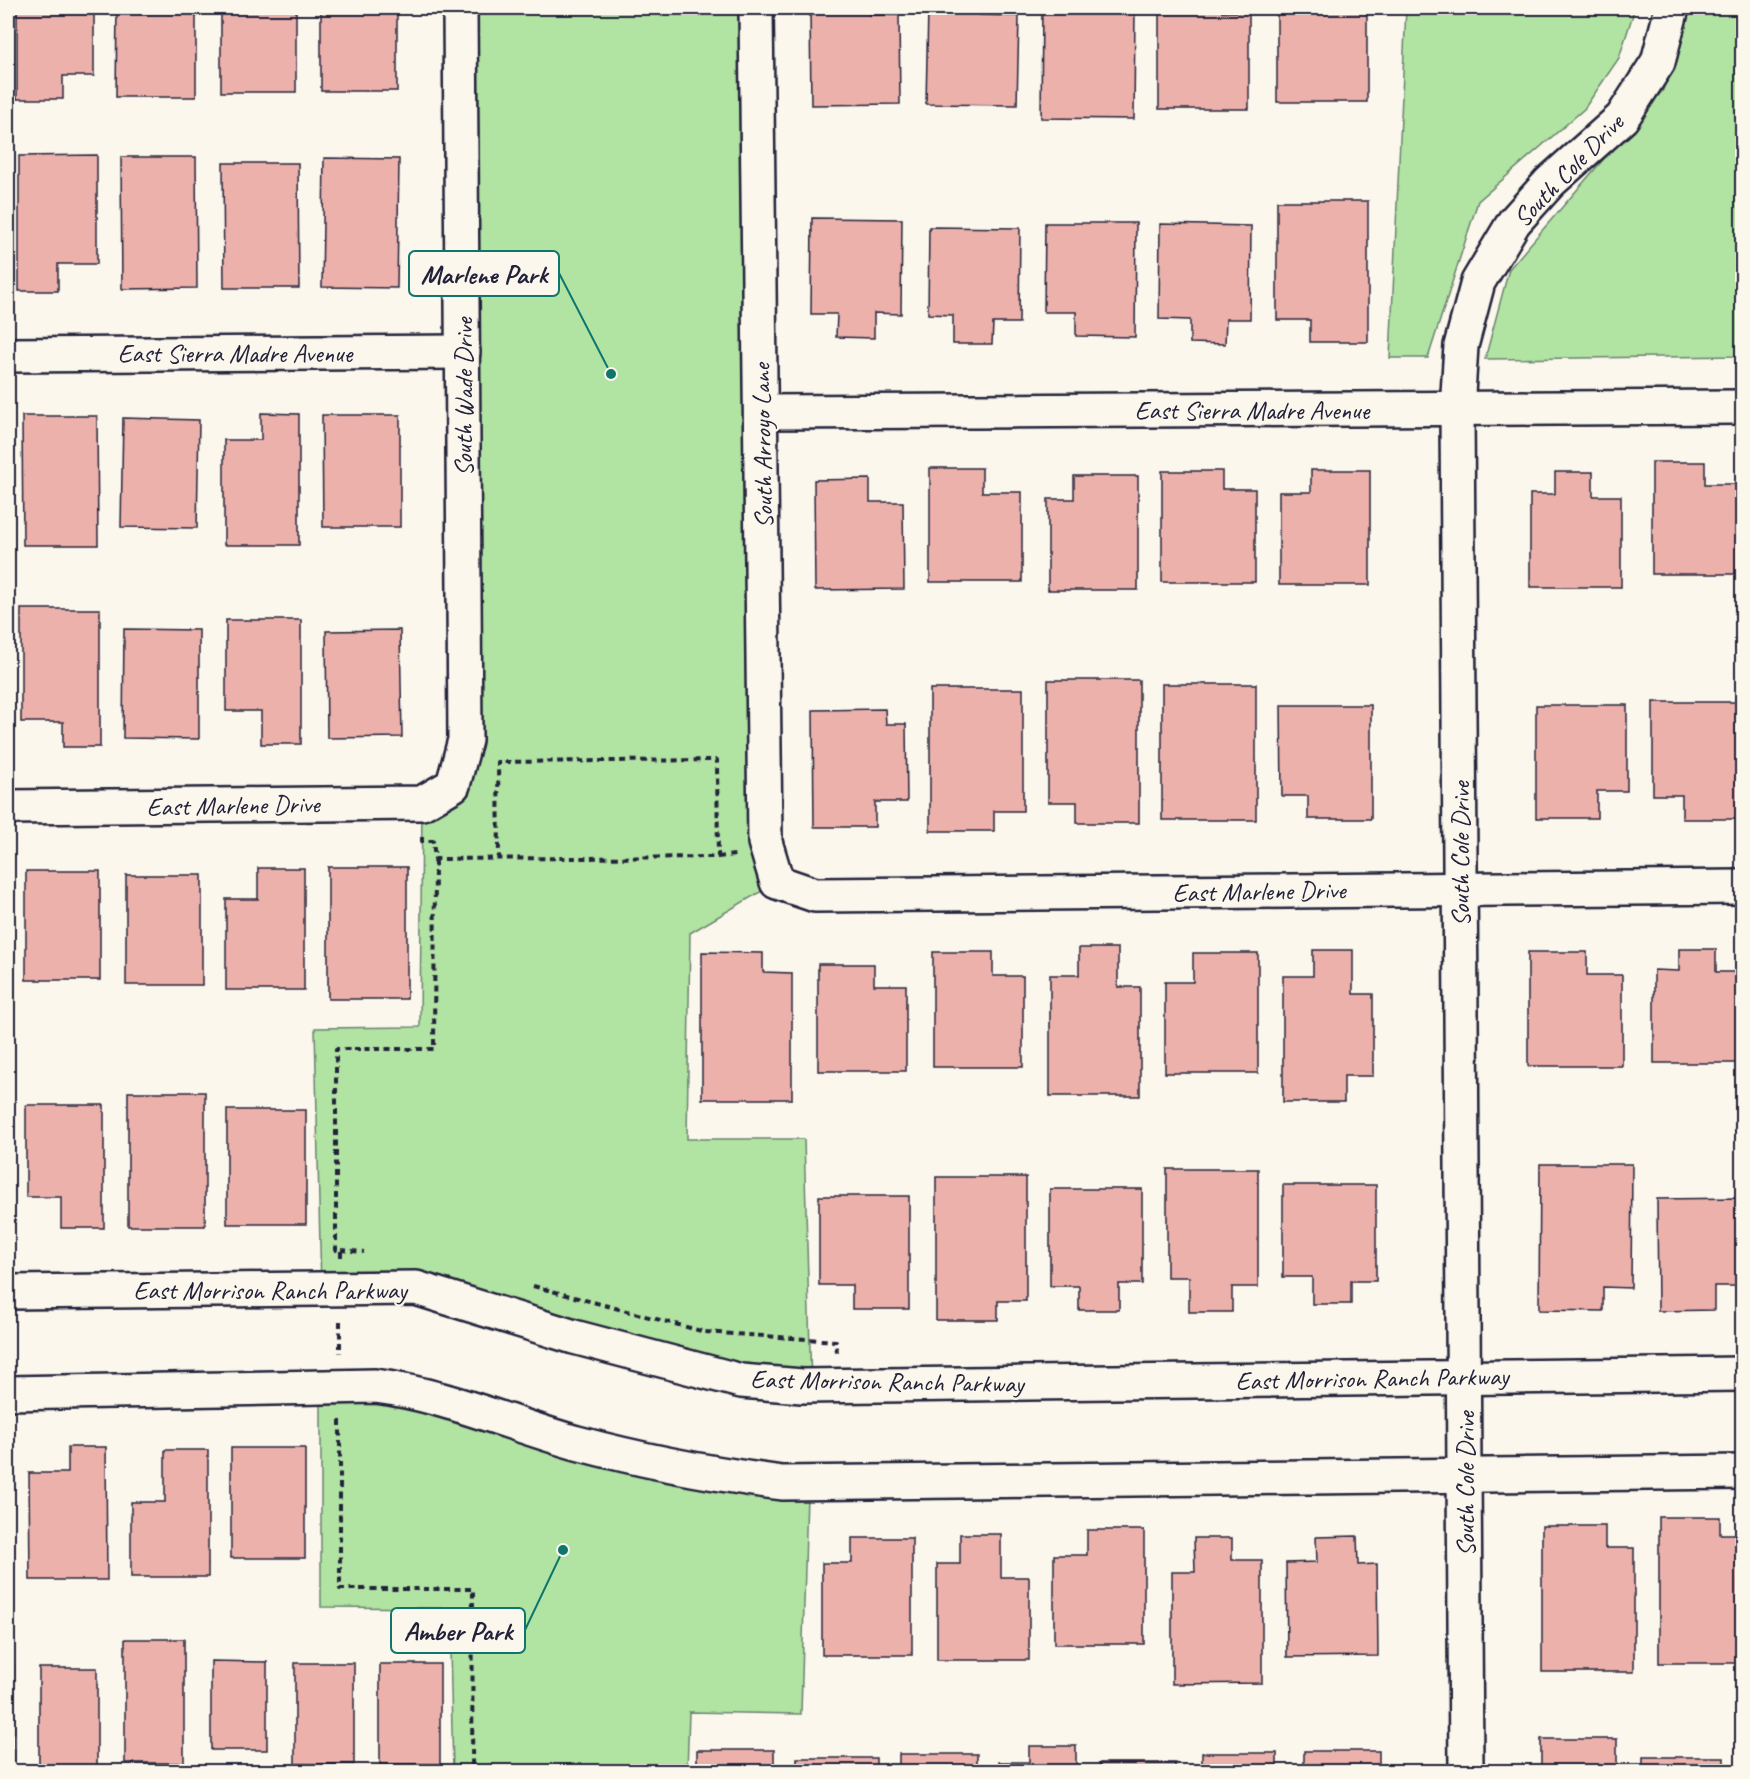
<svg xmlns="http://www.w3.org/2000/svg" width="1750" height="1779" viewBox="0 0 1750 1779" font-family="Caveat,sans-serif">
<rect width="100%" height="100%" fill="#fbf7ec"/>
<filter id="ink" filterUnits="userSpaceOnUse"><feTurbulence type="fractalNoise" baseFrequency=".0167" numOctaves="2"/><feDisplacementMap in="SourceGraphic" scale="12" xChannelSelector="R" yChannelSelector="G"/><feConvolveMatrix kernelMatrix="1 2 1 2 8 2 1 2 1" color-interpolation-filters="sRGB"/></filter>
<g filter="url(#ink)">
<g fill="#b1e3a3" stroke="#6a826f" stroke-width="1.5">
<polygon points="460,8 756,8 777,882 690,933 687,1139 804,1139 811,1385 416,1288 321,1289 315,1028 420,1027 422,803 453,785"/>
<polygon points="1406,8 1635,8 1619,58 1584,109 1478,201 1428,358 1390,358"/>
<polygon points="1690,8 1742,8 1742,356 1485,359 1509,269 1663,90"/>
<polygon points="387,1400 807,1494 801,1714 689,1712 687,1771 453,1771 449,1608 321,1607 321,1403"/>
</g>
<g fill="#ecb1ab" stroke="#22223b" stroke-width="1.5">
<polygon points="17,8 94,8 94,76 63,76 63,99 17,99"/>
<polygon points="117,8 196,8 196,97 116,97"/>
<rect x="221" y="8" width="75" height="84"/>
<rect x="321" y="8" width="76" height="83"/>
<polygon points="810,8 869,8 869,15 899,15 900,104 811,105"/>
<polygon points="928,8 980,8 980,15 1019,16 1017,105 926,104"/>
<polygon points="1042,8 1135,8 1134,119 1041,118"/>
<polygon points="1159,8 1222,8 1222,12 1249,12 1249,109 1159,109"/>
<polygon points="1305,8 1367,8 1367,102 1277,102 1277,12 1305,12"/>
<polygon points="97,155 97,264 58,264 58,291 19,291 19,156"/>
<polygon points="121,157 196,157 197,288 122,289"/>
<polygon points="324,158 399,159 397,288 322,287"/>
<polygon points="223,163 298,163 299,288 224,288"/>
<polygon points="1277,201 1368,201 1368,342 1310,342 1310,320 1277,320"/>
<polygon points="812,218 902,219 901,314 874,313 874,338 836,337 837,314 811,314"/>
<polygon points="1045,223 1136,223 1135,337 1076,336 1076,312 1044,312"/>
<polygon points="1160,224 1251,226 1250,319 1226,319 1225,344 1190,343 1190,320 1159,319"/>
<polygon points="929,227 1020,228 1019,323 993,323 992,344 953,344 953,315 928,314"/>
<polygon points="261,413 299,414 299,545 224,545 224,440 261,440"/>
<polygon points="322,415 400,415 400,527 323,527"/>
<polygon points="22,416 97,416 98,545 23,545"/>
<polygon points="123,418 199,420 197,528 121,527"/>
<polygon points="1652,462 1705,462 1705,484 1742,484 1742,574 1652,574"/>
<polygon points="930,468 982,468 982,492 1022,492 1022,582 930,582"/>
<polygon points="1311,470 1370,470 1370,585 1279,585 1279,492 1311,492"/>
<polygon points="1162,471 1222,471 1222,489 1255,489 1255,582 1162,582"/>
<polygon points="1555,472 1593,472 1593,496 1621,496 1621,587 1530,587 1530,494 1555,494"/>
<polygon points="1074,476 1138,476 1138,590 1048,590 1048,499 1074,499"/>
<polygon points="870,479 870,502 903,502 904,589 815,590 814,480"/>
<polygon points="21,609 100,609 100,747 63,747 63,722 21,722"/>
<polygon points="226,620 301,620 301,744 261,744 261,711 226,711"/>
<polygon points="124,629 199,630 199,739 123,738"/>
<polygon points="400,630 402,737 327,738 326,631"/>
<polygon points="1048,680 1139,680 1139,823 1077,823 1077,802 1048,802"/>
<rect x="1162" y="684" width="94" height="136"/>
<polygon points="930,689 1023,689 1023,811 994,811 994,831 930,831"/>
<polygon points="1653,702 1742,702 1742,819 1682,819 1682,795 1653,795"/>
<polygon points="1281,705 1371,705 1371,819 1308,819 1308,796 1282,796"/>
<polygon points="1536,705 1627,705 1627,791 1597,791 1597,818 1536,818"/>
<polygon points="885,709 886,724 906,724 907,802 875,802 875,827 814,827 813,710"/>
<rect x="328" y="867" width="79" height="132"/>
<polygon points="258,868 304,868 304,990 226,990 226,899 258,899"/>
<rect x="26" y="871" width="74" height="109"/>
<rect x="126" y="875" width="76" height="110"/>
<polygon points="1079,948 1118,948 1118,987 1140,987 1140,1096 1050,1096 1050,975 1079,975"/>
<polygon points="1679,949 1716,949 1716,972 1742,972 1742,1063 1654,1063 1654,970 1679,971"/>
<polygon points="1313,950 1353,950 1353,994 1373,994 1373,1076 1344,1076 1344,1102 1283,1102 1283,976 1313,976"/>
<polygon points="702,952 763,953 763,972 792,973 792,1099 702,1099"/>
<polygon points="933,952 993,952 993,976 1023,976 1023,1067 933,1067"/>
<polygon points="1528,952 1587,952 1587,975 1622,975 1622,1066 1528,1066"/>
<polygon points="1193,953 1258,953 1258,1073 1165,1073 1165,982 1193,982"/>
<polygon points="818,964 874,964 874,985 906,985 906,1071 818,1071"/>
<rect x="128" y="1092" width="77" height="134"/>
<polygon points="26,1105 104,1105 104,1228 61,1228 61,1197 26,1197"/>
<rect x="227" y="1110" width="79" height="114"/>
<polygon points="1540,1164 1632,1164 1631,1288 1603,1287 1603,1311 1539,1310"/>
<polygon points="1167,1169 1258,1169 1258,1287 1232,1287 1232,1312 1189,1312 1189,1277 1167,1277"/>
<polygon points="936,1177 1026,1177 1026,1301 998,1301 998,1320 936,1320"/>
<polygon points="1283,1185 1376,1185 1376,1281 1351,1281 1351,1304 1312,1304 1312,1277 1283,1277"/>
<polygon points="1050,1189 1142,1189 1142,1284 1119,1284 1119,1310 1079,1310 1079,1286 1050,1286"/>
<polygon points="819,1196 909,1196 909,1309 852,1309 852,1285 819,1285"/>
<polygon points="1742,1198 1742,1286 1714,1286 1714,1310 1658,1311 1657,1199"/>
<polygon points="68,1447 106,1447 107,1580 30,1580 29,1473 68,1473"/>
<rect x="231" y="1448" width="74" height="110"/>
<polygon points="165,1450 208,1450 208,1577 131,1577 131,1502 165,1502"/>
<polygon points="1659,1517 1720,1517 1720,1534 1742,1534 1742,1663 1659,1663"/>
<polygon points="1542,1526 1605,1526 1605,1548 1634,1548 1634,1672 1542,1672"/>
<polygon points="1087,1530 1144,1530 1144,1644 1054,1644 1054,1555 1087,1555"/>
<polygon points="960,1534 1001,1534 1001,1577 1029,1577 1029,1660 937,1660 937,1564 960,1564"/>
<polygon points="1357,1536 1358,1565 1377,1564 1378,1656 1287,1657 1286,1563 1317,1562 1316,1537"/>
<polygon points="852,1538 912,1538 912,1655 822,1655 822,1563 852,1563"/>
<polygon points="1194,1538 1232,1538 1232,1560 1262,1560 1262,1683 1172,1684 1172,1572 1195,1572"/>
<rect x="125" y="1639" width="59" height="124"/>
<polygon points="211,1661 267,1662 267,1750 211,1750"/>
<rect x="295" y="1663" width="59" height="101"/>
<polygon points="8,1664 14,1664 13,1762 8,1762"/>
<rect x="380" y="1664" width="60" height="100"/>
<rect x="39" y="1668" width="58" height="99"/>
<rect x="1541" y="1739" width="76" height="33"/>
<polygon points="1029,1746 1076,1746 1076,1772 999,1772 999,1762 1029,1762"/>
<rect x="697" y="1750" width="77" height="22"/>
<rect x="1304" y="1751" width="75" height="21"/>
<rect x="1202" y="1753" width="75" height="19"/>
<rect x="899" y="1754" width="78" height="18"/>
<rect x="1643" y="1757" width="81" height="15"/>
<rect x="797" y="1758" width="79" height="14"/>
<rect x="1100" y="1763" width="75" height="9"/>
</g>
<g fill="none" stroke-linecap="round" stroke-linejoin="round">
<g stroke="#22223b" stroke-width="38">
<g id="street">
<polyline points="756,8 765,842 777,882 815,895 1742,887"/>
<polyline points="8,355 463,352"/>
<polyline points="762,412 1742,407"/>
<polyline points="8,807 422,803 453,785 465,740 460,8"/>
<polyline points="1466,1772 1457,410 1461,346 1478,282 1514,222 1550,182 1622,118 1658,62 1672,8"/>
</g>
</g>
<g stroke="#22223b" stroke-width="38">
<g id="secondary">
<polyline points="8,1292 416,1288 574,1337 741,1381 802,1386 1742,1374"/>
<path d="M8,1393L375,1386C446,1395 509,1424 577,1443C644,1461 713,1474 782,1483L1742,1472"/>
</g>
</g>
<g stroke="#22223b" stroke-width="4" stroke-dasharray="6 4.5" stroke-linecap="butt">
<polyline points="422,837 422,841 433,841 435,859 718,857 717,760 498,762 499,859"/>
<polyline points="718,857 735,855"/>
<polyline points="341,1250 364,1252"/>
<polyline points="341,1257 341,1250 336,1250 336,1049 434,1049 435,859"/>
<polyline points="533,1286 705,1332 836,1341 837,1354"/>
<polyline points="340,1321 340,1353"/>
<polyline points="340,1420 340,1589 473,1589 472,1772"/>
</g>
<use href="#street" stroke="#fbf7ec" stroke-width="33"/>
<use href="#secondary" stroke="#fbf7ec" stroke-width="33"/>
</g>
</g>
<g text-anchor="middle" stroke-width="4.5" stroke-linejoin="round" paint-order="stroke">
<g font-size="26" fill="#22223b" stroke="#fbf7ec">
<text transform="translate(1568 170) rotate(-46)" y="9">South Cole Drive</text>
<text x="235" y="362">East Sierra Madre Avenue</text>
<text transform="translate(463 397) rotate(-90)" y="9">South Wade Drive</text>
<text x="1252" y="419">East Sierra Madre Avenue</text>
<text transform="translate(762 446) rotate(-91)" y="9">South Arroyo Lane</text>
<text transform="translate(233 805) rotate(-1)" y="9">East Marlene Drive</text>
<text transform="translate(1460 854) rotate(-90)" y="9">South Cole Drive</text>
<text transform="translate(1259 891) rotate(-1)" y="9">East Marlene Drive</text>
<text x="270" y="1299">East Morrison Ranch Parkway</text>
<text transform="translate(1372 1378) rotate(-1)" y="9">East Morrison Ranch Parkway</text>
<text transform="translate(887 1381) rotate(1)" y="9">East Morrison Ranch Parkway</text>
<text transform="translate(1465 1484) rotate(-90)" y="9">South Cole Drive</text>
</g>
</g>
<path fill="none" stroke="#0f766e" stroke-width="2" d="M611 374L559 273M563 1550L525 1630"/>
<g fill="#0f766e" stroke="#fbf7ec" stroke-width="2">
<circle cx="611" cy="374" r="6"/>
<circle cx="563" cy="1550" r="6"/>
</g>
<g fill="#fbf7ec" stroke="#0f766e" stroke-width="2">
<rect x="409" y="251" width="150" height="45" rx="6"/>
<rect x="391" y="1608" width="134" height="45" rx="6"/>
</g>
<g font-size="27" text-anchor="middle" font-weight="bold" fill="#22223b">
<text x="484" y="283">Marlene Park</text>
<text x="458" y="1640">Amber Park</text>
</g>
<rect width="1750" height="1779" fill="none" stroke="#fbf7ec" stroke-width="30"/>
<rect x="15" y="15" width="1720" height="1749" fill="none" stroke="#22223b" stroke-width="2" filter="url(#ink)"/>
</svg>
